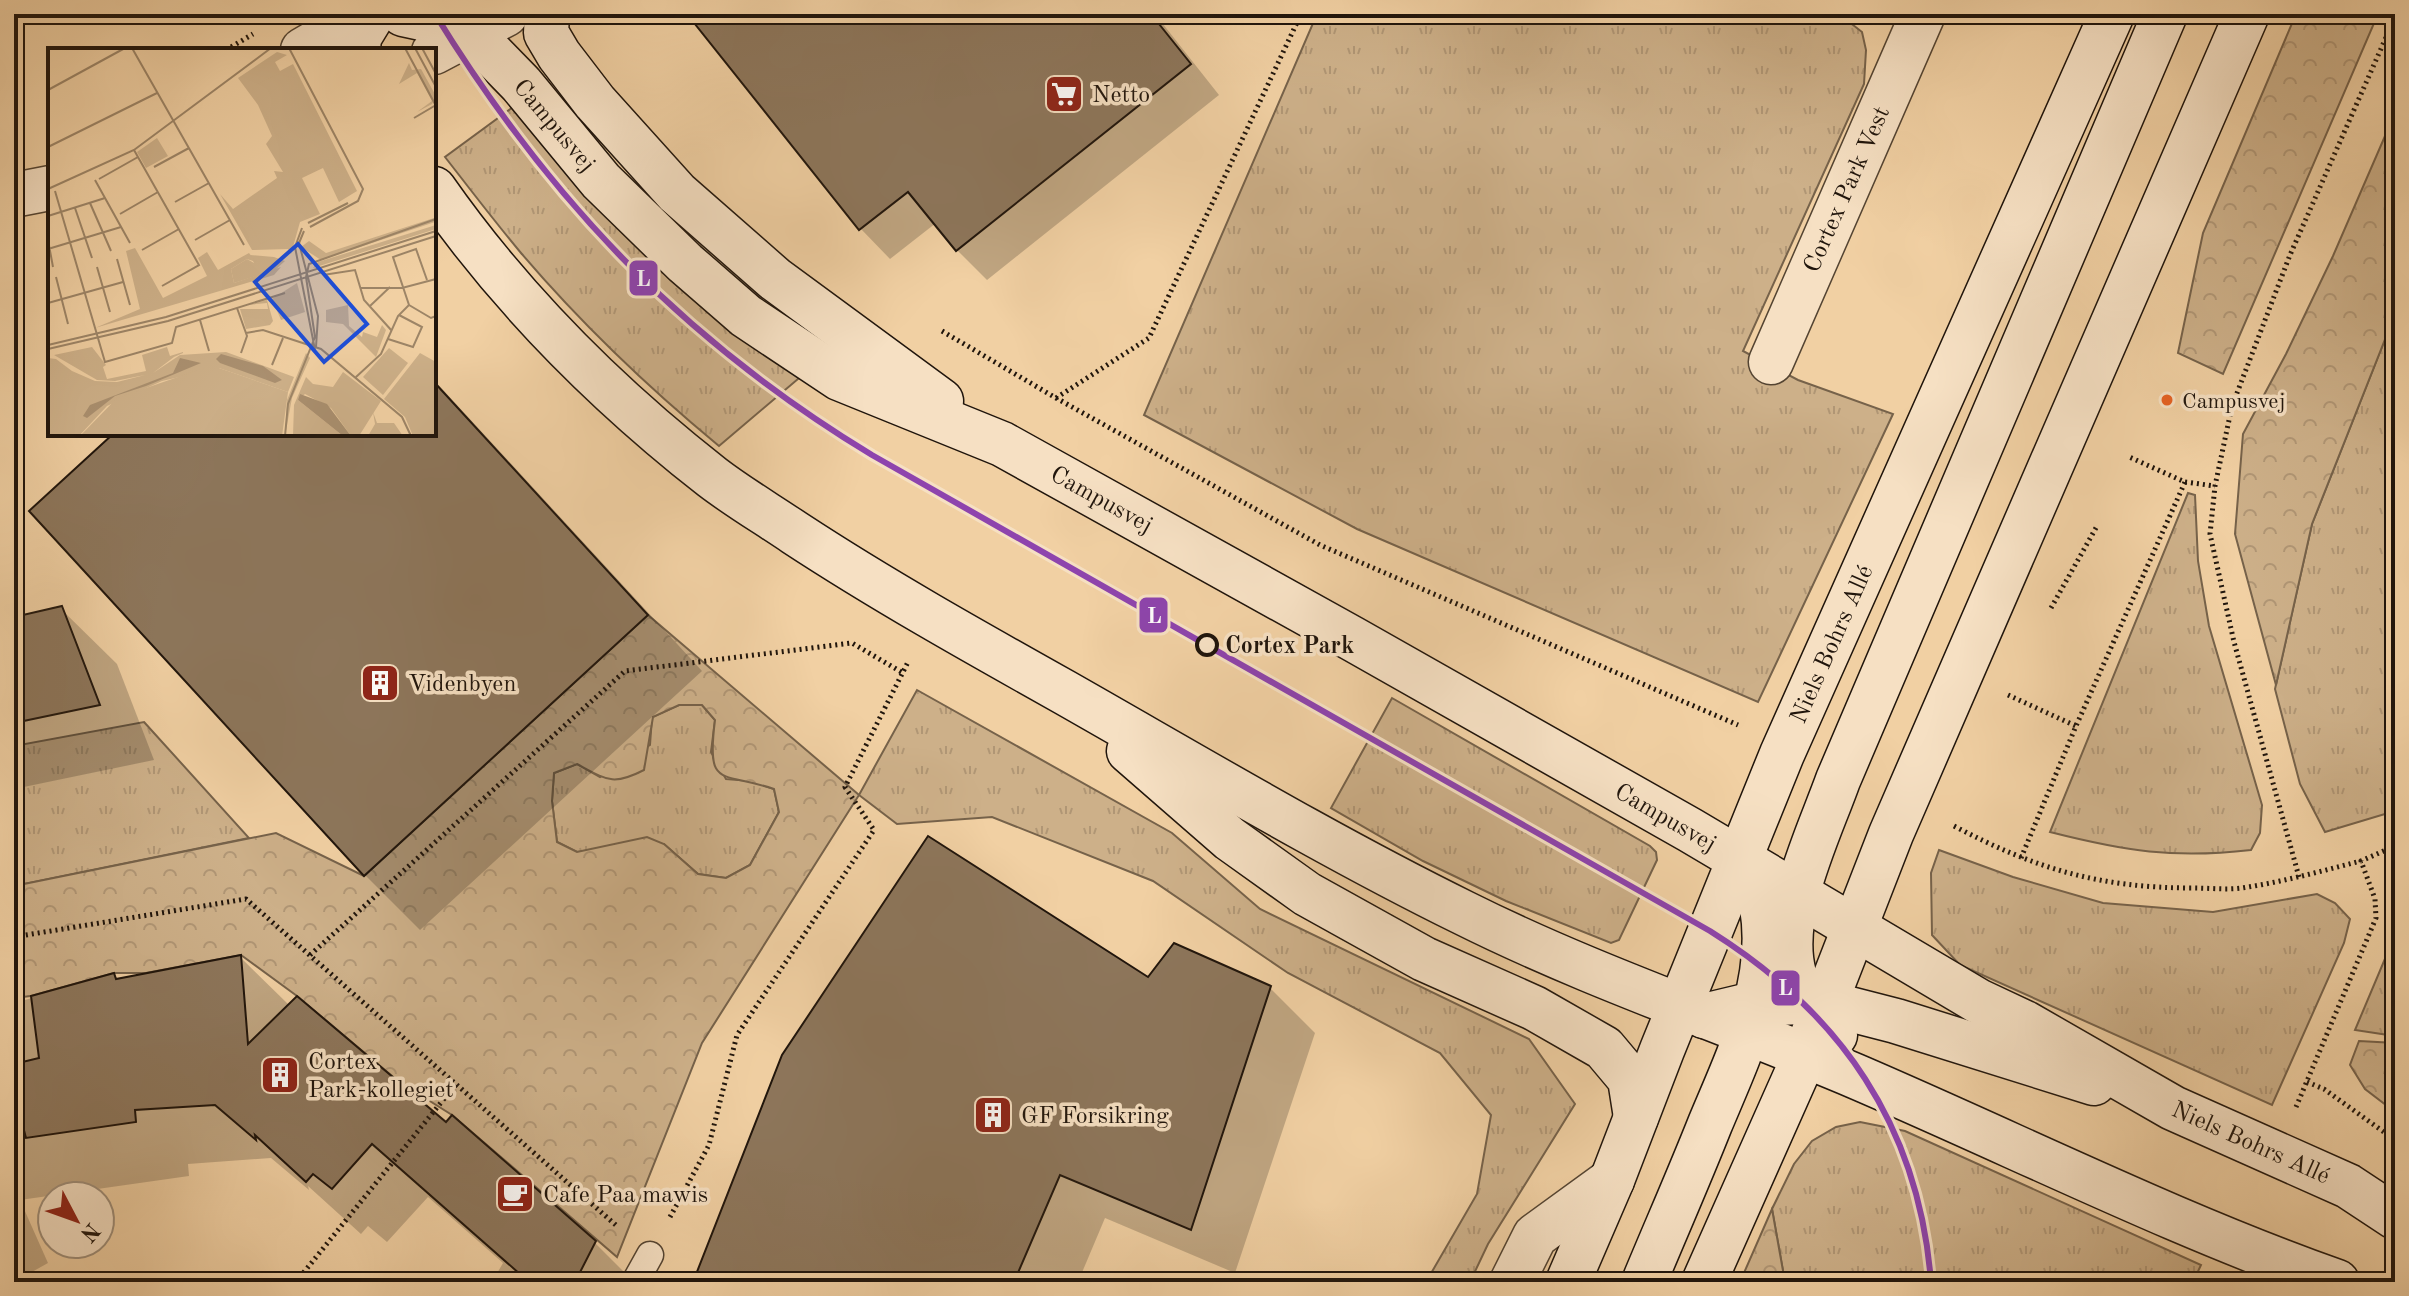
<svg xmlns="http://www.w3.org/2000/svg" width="2409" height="1296" viewBox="0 0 2409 1296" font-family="'Old Standard TT',serif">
<defs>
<pattern id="grass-tufts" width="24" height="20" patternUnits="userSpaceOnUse" patternTransform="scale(2)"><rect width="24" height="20" fill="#cdb089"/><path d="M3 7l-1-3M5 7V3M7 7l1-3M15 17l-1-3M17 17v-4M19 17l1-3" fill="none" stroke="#b09675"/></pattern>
<pattern id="forest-crowns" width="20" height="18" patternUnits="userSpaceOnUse" patternTransform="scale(2)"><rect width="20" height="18" fill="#cdb089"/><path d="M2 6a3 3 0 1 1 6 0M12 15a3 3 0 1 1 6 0" fill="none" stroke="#b09675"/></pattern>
</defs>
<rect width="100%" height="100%" fill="#f1d0a3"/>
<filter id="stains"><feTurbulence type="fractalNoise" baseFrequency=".0025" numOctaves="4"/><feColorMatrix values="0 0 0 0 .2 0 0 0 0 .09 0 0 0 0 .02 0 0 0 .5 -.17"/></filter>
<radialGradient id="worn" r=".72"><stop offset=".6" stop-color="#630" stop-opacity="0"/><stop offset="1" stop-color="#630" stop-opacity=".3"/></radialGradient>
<g fill="url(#grass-tufts)" stroke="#76624a" stroke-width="2">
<polygon points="1317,14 1839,14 1862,32 1866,50 1864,84 1743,351 1798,380 1893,414 1758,702 1357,529 1144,415"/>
<path d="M513,107L805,373L719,446C650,389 579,321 521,253C495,222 470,189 445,157Z"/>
<polygon points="2395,314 2395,811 2325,832 2300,784 2275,689 2312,524"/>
<path d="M2188,493L2195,495L2198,561L2209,626L2262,805L2260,833L2251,850C2173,859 2125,851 2050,832Z"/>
<polygon points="917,690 1172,833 1260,909 1529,1039 1575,1104 1488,1244 1470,1282 1426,1282 1477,1194 1491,1115 1440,1053 1288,973 1153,881 992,817 897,824 859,795"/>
<polygon points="1392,698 1650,846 1656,852 1657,860 1619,940 1611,943 1506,901 1423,861 1331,808"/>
<polygon points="679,705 702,705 715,720 711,752 726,779 751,781 774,789 779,812 750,865 726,878 698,874 664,844 577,852 557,842 552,801 554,773 577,764 600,777 650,745 652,717"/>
<polygon points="144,722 249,838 14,886 14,746"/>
<polygon points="1939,850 2013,877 2103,903 2213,912 2317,894 2335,903 2350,919 2344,943 2272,1105 1960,965 1932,935 1931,873"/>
<polygon points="2395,935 2395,1036 2355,1030"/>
<polygon points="1860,1122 1905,1131 2201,1265 2193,1282 1785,1282 1772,1209 1794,1164 1812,1141 1836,1127"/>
</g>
<g fill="url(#forest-crowns)" stroke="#76624a" stroke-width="2" fill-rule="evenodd">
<polygon points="2296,14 2378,14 2223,374 2178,353 2203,233"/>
<polygon points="2395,113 2395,314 2312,524 2276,685 2235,534 2243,434 2286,354 2333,256"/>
<path d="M648,615L859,795L702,1043L617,1257L452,1115L398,1081L297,996L241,955L146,973H114L31,996L14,998V886L276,833L364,876ZM679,705H702L715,720C706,790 721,771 774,789L779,812L750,865L726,878L698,874L664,844L647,837L577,852L557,842L552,801L554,773L577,764C607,780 613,786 644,770L653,717Z"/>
<polygon points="2359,1041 2395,1043 2395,1112 2365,1089 2350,1065"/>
<polygon points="1772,1209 1785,1282 1740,1282"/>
</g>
<g fill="#0003">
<polygon points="690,14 1155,14 1219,95 987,280 957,250 936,223 890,259 861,229"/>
<polygon points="434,380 702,671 420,930 365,875 32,512 116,434 434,434"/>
<polygon points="61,609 117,664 154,760 14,789 14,619"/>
<polygon points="240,957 290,1006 447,1124 595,1243 634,1282 492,1282 503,1263 428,1197 387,1242 368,1226 361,1234 308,1186 309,1190 271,1158 188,1164 189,1176 20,1200 48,1263 14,1282 14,1003 114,975 119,981"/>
<polygon points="1148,980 1270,988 1315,1033 1235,1273 1105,1218 1078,1282 695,1282"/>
</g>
<g fill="#8d765b" stroke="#20150c" stroke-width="2">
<polygon points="687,14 1151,14 1191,64 956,251 908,192 859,230"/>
<polygon points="434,382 648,615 364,876 29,511 113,434 434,434"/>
<polygon points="62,606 100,705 14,723 14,617"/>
<polygon points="928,836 1148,977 1174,943 1271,986 1191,1230 1060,1175 1014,1282 693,1282 782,1055"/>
<polygon points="241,955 248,1044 297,996 446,1122 452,1115 596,1241 575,1282 529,1282 372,1144 332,1189 313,1174 306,1182 255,1135 256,1140 215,1105 135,1110 136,1122 26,1138 14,1092 14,1064 39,1058 31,996 114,973 116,979"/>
</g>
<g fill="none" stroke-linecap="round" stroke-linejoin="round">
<g stroke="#544432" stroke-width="29">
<polyline id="lane" points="635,1282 650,1255"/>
</g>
<g stroke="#544432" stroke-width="47">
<g id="street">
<polyline points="303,50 365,14"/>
<polyline points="434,52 506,14"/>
<polyline points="14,195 50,188"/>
<polyline points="1771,362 1923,14"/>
<polyline points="1512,1282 1535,1236 1612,1180"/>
</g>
</g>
<g stroke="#20150c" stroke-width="47">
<g id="secondary">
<polyline points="403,14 440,22 483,45 521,84 601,181 685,263 746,316 839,378 1002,444 1353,639 1690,830 1978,1001 2025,1023 2173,1108 2348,1186 2395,1217"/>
<polyline points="547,14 546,33 559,55 595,102 677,193 775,279 941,401"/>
<polyline points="358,50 359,37 373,14"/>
<path d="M434,189C511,299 606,394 712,477C738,497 767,514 795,533C882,590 973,641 1064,692C1196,767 1328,846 1464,913C1590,976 1725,1021 1855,1076C2016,1145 2173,1224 2337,1282"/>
<polyline points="1129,751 1230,839 1307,894 1424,959 1534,1008 1604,1048 1630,1079 1636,1117"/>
<polyline points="1704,1016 1754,1004 1802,1002 1826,1003 1896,1021 2094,1083"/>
<path d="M1835,1035C1819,1018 1801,997 1794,974C1778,915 1818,836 1838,780L2165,14"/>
<polyline points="1568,1282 1612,1180 1662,1050 1782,754 2112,14"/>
<path d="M1644,1282C1666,1229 1689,1177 1710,1124C1738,1057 1775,982 1762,907"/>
<polyline points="1704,1282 1805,1055 1891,834 2247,14"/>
</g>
</g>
<g stroke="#20150c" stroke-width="5" stroke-dasharray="2 4" stroke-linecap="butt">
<polyline points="226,50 253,34"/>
<polyline points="942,331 1056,398 1320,545 1738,725"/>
<polyline points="1056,398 1149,338 1301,14"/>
<polyline points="2185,482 2215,486"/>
<polyline points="2051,608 2097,526"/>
<polyline points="2008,695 2076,726"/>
<path d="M1954,826C2036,869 2100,888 2193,888C2209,888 2226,890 2242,888C2282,882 2322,871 2361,861"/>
<polyline points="2021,858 2076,726 2185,482 2127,456"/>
<polyline points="2299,877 2234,642 2210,534 2215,486 2232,406 2290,255 2395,17"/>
<polyline points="14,937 246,899 618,1227"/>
<polyline points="310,955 625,671 852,643 903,673"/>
<polyline points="2307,1082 2324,1089 2395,1140"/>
<polyline points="2296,1107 2376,918 2375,899 2361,861 2395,846"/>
<polyline points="670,1217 709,1145 737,1035 874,830 845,787 908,662"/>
<polyline points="296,1282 456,1084"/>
</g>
<use href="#lane" stroke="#f6e0c3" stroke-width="26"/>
<use href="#street" stroke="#f6e0c3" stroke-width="44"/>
<use href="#secondary" stroke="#f6e0c3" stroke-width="44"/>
<g stroke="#f6e0c3" stroke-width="12">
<path id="tram-1" d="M435,14C550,201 684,341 872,455L1710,931C1841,1013 1919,1126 1931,1282"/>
</g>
<use href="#tram-1" stroke="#8e44ad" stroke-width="6"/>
</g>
<defs>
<g id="supermarket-square" transform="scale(2)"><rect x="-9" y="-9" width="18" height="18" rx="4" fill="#8f2418" stroke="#f6e0c3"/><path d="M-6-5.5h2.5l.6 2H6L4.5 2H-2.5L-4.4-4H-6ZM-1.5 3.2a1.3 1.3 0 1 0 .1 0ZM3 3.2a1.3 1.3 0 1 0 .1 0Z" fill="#fff"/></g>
<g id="building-square" transform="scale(2)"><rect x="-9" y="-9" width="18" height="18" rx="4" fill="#8f2418" stroke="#f6e0c3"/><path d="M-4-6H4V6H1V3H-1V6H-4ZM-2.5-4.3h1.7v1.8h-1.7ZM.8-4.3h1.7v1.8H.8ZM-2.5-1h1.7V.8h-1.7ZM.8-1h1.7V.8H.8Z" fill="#fff"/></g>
<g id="cafe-square" transform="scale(2)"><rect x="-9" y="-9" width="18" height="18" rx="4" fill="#8f2418" stroke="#f6e0c3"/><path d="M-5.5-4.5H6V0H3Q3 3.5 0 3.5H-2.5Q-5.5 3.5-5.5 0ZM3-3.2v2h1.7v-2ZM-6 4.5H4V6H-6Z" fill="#fff"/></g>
</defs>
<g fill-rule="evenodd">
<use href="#supermarket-square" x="1064" y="94"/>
<use href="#building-square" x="380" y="683"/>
<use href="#building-square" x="280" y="1075"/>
<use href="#building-square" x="993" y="1115"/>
<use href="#cafe-square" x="515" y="1194"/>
</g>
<circle fill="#e86121" stroke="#f6e0c3" stroke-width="3" cx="2167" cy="400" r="7"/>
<circle fill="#f6e0c3" stroke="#20150c" stroke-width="4" cx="1207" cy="645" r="10"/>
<g text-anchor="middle" stroke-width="7" stroke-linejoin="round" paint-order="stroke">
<g font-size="22" fill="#20150c" stroke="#f6e0c3" text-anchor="start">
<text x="2182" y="408">Campusvej</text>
</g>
<g font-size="24" fill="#20150c" stroke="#f6e0c3" text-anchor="start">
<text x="1092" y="102">Netto</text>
<text x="408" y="691">Videnbyen</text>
<text x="308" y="1069">Cortex<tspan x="308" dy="28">Park-kollegiet</tspan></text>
<text x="1021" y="1123">GF Forsikring</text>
<text x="543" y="1202">Cafe Paa mawis</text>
</g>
<g font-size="24" fill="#20150c" stroke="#f6e0c3">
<text transform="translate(555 125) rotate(50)" y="8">Campusvej</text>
<text transform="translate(1846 189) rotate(-66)" y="8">Cortex Park Vest</text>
<text transform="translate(1102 499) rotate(29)" y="8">Campusvej</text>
<text transform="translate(1831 644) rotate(-66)" y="8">Niels Bohrs Allé</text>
<text transform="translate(1666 817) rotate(30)" y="8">Campusvej</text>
<text transform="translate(2251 1142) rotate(24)" y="8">Niels Bohrs Allé</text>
</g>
<g font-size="24" font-weight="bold" fill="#20150c" stroke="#f6e0c3" text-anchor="start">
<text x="1225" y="653">Cortex Park</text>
</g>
</g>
<g transform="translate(48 48)">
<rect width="388" height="388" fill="#f1d0a3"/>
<path d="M361,15L364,22L373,21L388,48L384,56L369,64L384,53L369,25L351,36ZM386,170L387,174L273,212L253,199L261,193L278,205ZM202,207L226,209L237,213L227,222L186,235L183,221L199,211L206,215ZM249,235L257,264L233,272L224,251ZM219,252L225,273L222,277L198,281L192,261H220L219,255L200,257ZM44,299L58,317L55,319L59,331L98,323L94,307L119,299L122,308L135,304V305L126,309L105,325L132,307L178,304L246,329L240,344L171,320L114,333L59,358L31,388H0V310L8,311L24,323L47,333L69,334L97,327L67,333L49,332L6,307ZM341,300L360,315L335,347L315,329ZM258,305L262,310L244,350L237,388L239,352ZM372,305L388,314V388H365L357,369L336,351Z" fill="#cdb089"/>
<path d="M229,4L239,7L227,14L232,23L245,16L309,143L291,154L275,120L254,130L272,166L252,174L243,206L240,201L204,202L172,146L185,161L229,130L226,123L235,124L218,96L224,88L210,57L190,30ZM109,90L120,108L98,120L89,104ZM388,177V181L265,220L270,214ZM87,200L115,250L159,228L150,210L159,204L170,222L201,205L208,214L199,211L183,221L186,235L233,219L226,227L47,280L92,261L78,203ZM300,257L301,278L314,289L315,284L329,289L334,277L338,282L328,309L295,276L278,274V262ZM156,320H171L240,344L234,388H32L69,350ZM295,324L333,353L311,388H303L283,360L257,346L250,352L295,388H245L246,357L258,329L265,336L285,339Z" fill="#cdb089"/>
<path d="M230,26L250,30L277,81L253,104L228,86L204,39ZM215,148L236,183L213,196L193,161ZM325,364L329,375H346L355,388H320L327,376Z" fill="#cdb089"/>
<path d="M173,306L215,318L234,332L227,335L172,315L168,311ZM132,310L153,315L98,338L67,348L39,370L35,368L42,357L125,325ZM252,346L279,356L303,388H295L250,352Z" fill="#aa9070"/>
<path fill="none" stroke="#9d8567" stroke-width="2" d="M84,0L196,197M241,0L315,141L310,153L262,179M357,0L388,58M367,0L388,39M374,0L388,26M0,42L77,0M366,70L388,57M0,99L109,45M86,102L151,217L114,238M106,119L141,100M51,131L90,109M47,132L82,195M0,141L86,102L223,0M7,143L57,314L124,295L128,279L237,245M127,154L161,135M42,155L63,203M27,160L44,210M72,166L110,144M0,168L57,150M260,175L300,155M254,180L247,199L267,302M256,183L251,195L270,268L268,299M0,192L5,219M147,192L182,172M0,201L73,179M94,202L131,181M69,211L82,257M49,219L62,264M275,227L307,222L316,252L344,283M8,229L20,276M313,240H354L388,231M0,255L75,234M361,257L383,270L388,268M322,258L342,239M189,260L199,288L193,305M152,272L161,303M198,285L215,282L273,301L354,369L363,388M340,291L365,299L374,279L351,267M0,297L118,269L388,183M0,301L120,273L388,188M224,317L235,290M308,329L333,306L350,268L361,257L345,209L368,201L379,232M237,388L240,356L267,289L258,229L261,216L388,171"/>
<path fill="#1d4ed8" fill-opacity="0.15" stroke="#1d4ed8" stroke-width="4" d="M250,196L319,276L276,314L207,234Z"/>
<rect width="388" height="388" fill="none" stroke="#20150c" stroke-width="4"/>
</g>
<g stroke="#f6e0c3" stroke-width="3">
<rect x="628" y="259" width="31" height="38" rx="8" fill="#8e44ad"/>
<rect x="1138" y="596" width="31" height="38" rx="8" fill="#8e44ad"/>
<rect x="1770" y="969" width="31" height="38" rx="8" fill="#8e44ad"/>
</g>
<g font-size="22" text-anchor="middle" font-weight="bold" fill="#fff">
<text x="643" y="286">L</text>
<text x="1154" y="623">L</text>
<text x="1785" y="995">L</text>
</g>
<rect width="2409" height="1296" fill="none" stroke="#f1d0a3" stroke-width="48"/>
<rect x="16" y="16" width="2377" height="1264" fill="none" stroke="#20150c" stroke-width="4"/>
<rect x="24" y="24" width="2361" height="1248" fill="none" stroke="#20150c" stroke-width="2"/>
<g transform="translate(76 1220) rotate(131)"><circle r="38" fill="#f6e0c3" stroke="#a08f7a" stroke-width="2"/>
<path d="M0-6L14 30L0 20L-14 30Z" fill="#8f2418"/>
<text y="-12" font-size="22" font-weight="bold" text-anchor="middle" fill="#20150c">N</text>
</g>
<rect width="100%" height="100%" filter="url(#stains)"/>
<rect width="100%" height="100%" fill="url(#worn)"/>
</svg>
